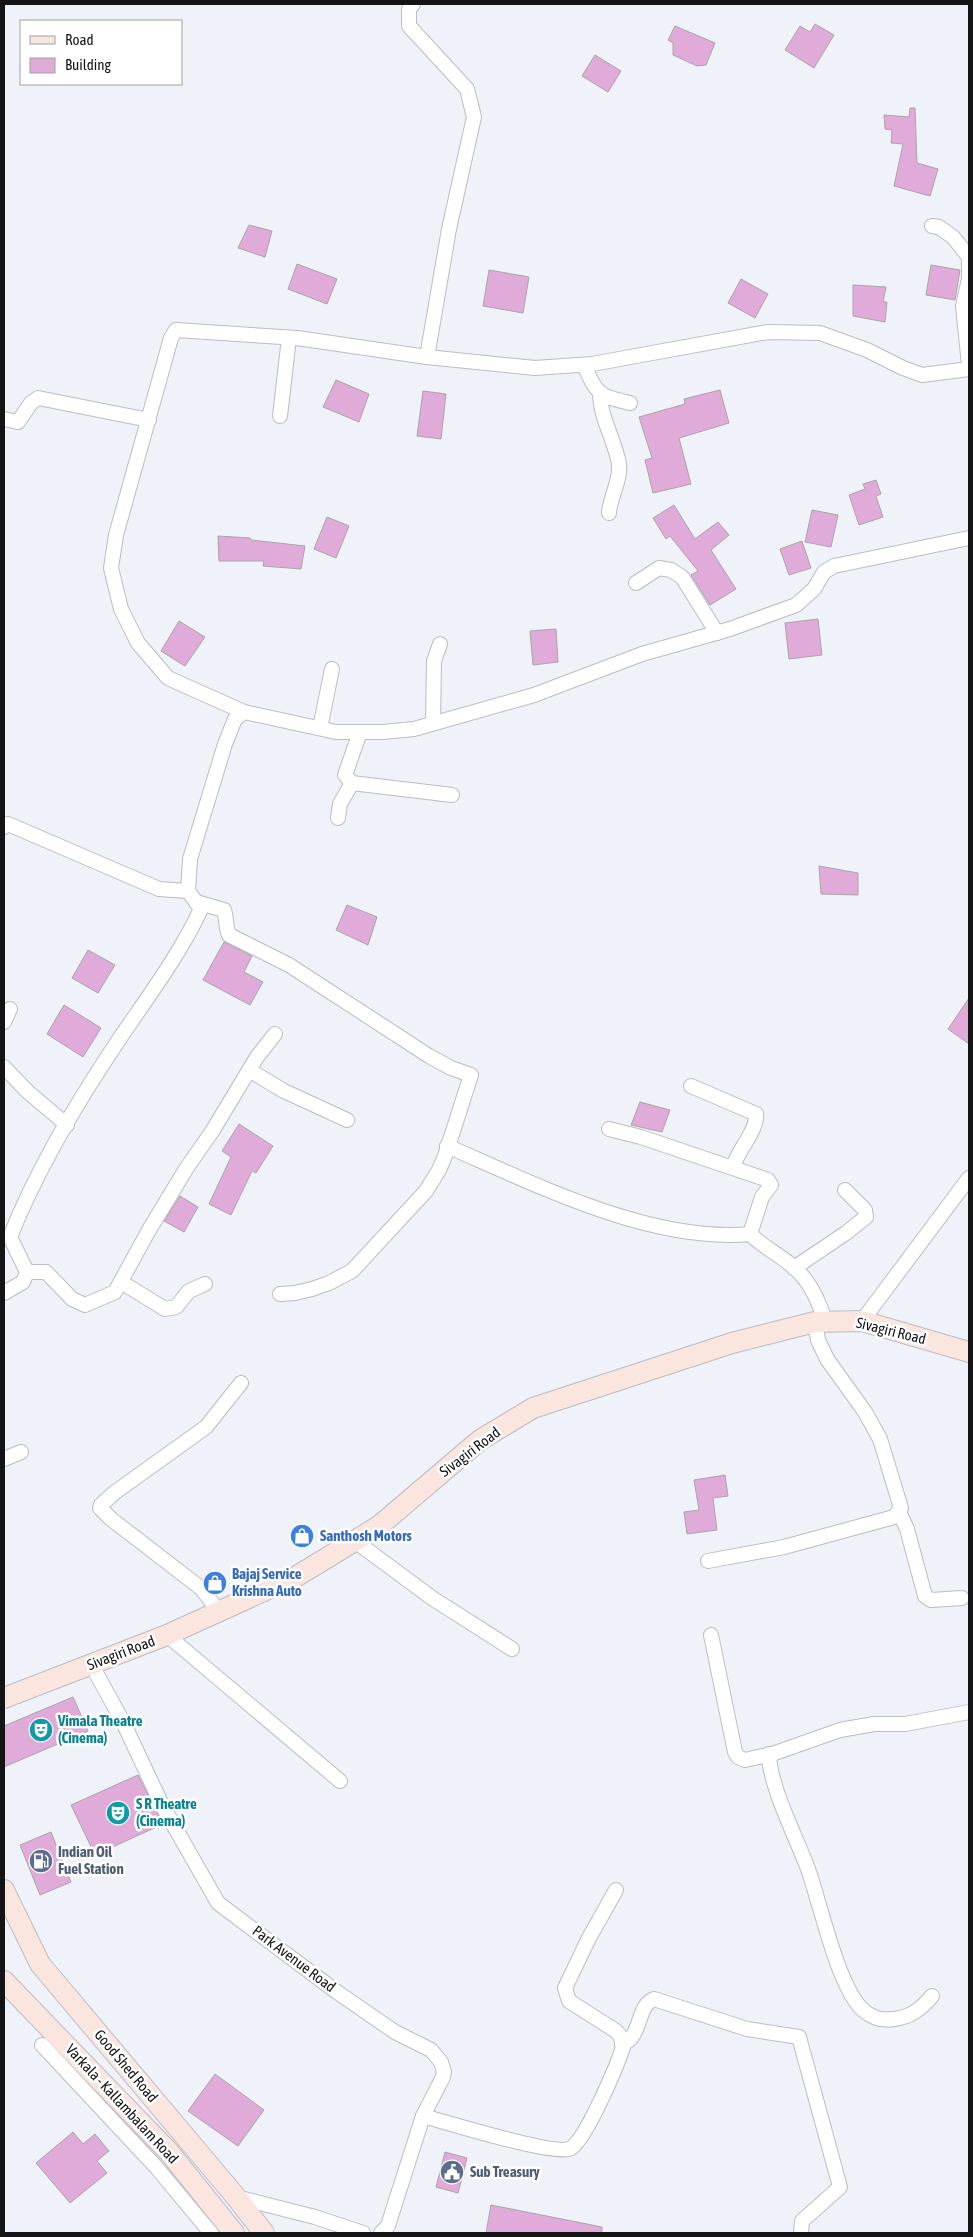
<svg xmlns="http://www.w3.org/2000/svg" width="973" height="2237" viewBox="0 0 973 2237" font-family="'Asap Condensed',sans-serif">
<rect width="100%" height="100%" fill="#eff2f8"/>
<g fill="#e1abd9" stroke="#a9a4a8">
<polygon points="815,24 834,35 814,68 785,50 800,26 810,32"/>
<polygon points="675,26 715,43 706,65 697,66 673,55 673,43 668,40"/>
<polygon points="595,55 621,71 608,92 582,76"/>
<polygon points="910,108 915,108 917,163 938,169 930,196 894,186 903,144 891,143 892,130 885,129 884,115 909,117"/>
<polygon points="249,225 272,231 265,257 238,248"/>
<polygon points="297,264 337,279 327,304 288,289"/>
<polygon points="931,265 960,270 955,300 926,295"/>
<polygon points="489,270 529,277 523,313 483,306"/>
<polygon points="741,279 768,294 755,318 728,303"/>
<polygon points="853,285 886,287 883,302 887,302 885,322 853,316"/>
<polygon points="336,380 369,394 359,422 323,407"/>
<polygon points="720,390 729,423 679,438 691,484 653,493 645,460 652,458 639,417 685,404 684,399"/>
<polygon points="423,391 446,394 441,439 417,436"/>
<polygon points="876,480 881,494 876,496 883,517 859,525 849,495 865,489 863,484"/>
<polygon points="674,505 695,539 718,522 729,535 711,550 736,589 710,605 691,575 698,571 670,536 666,539 653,518"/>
<polygon points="812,510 838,515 831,547 805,542"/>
<polygon points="327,517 349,526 336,558 314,549"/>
<polygon points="218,536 250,538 251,540 305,546 301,569 263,566 264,561 219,561"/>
<polygon points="802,541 811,568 789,575 780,549"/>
<polygon points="818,619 822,655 789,659 785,623"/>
<polygon points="179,621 205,637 185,666 161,651"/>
<polygon points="556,629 558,662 533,665 530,631"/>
<polygon points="819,866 858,873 858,895 821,894"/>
<polygon points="347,905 377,917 368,945 336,930"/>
<polygon points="224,942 252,956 244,972 263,982 250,1005 203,980"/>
<polygon points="88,950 115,965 98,993 72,978"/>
<polygon points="969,998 969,1044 948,1029"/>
<polygon points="64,1005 101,1028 83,1057 47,1034"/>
<polygon points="640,1102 670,1110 662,1132 631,1125"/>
<polygon points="239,1124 273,1146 256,1173 252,1171 231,1215 209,1204 231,1157 222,1151"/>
<polygon points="180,1196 198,1207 184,1232 164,1221"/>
<polygon points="725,1475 728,1496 713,1498 717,1530 687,1534 684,1512 699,1510 694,1480"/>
<polygon points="73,1697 88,1731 4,1767 4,1726"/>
<polygon points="138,1775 163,1824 95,1855 71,1805"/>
<polygon points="51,1832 71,1882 40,1895 20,1845"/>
<polygon points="215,2074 264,2110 238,2146 188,2111"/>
<polygon points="73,2132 83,2144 95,2134 109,2151 97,2161 107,2173 70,2203 36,2163"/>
<polygon points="445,2152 467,2158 458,2193 436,2187"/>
<polygon points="491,2205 602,2227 602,2233 486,2233"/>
</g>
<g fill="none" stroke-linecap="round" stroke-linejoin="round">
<g stroke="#bbbdc3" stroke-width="16">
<g id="street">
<polyline points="413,4 409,9 409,26 467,89 474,117 449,229 427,357"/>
<polyline points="932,226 939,227 953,237 969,257 969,279 963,306 969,365"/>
<path d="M584,365C597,394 598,396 630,403"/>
<path d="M600,393C600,418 615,440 619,464C621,480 610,497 609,513"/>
<polyline points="280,416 289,338"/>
<polyline points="4,419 18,422 31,403 38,398 149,420"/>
<polyline points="636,583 659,568 671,570 682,577 717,633"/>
<polyline points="244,712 168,678 138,643 121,609 111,568 116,535 171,338 176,330 297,338 427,357 535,368 592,364 768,332 820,333 867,350 903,368 922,375 969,369"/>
<polyline points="433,723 434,661 440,644"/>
<polyline points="320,728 332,669"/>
<polyline points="360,732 345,775 352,783 452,795"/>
<polyline points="338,818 340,804 352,783"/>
<polyline points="4,827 8,824 159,889 188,891"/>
<path d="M196,902L224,910C227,918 225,926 229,935L289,965L429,1056L451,1068L471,1075L445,1156L439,1170L426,1191L352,1271L329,1283L312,1289L295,1293L280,1294"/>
<polyline points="4,1022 10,1009"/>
<polyline points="4,1067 28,1092 67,1125"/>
<polyline points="249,1070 284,1091 347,1120"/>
<path d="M691,1086L756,1114C758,1130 737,1151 733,1167"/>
<polyline points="609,1129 641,1137 768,1180 771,1185 762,1197 750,1234"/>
<path d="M447,1146C537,1185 651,1243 750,1234C762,1246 778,1254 791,1265C809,1279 818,1299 825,1321"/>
<polyline points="794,1268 846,1233 866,1217 865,1210 845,1190"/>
<polyline points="27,1272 46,1272 72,1299 85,1305 115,1292 149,1230 186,1169 213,1130 257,1057 275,1034"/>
<polyline points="121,1282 165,1309 176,1307 189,1291 205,1284"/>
<path d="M4,1293L23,1282L27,1272L10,1237C37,1169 77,1102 118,1041C147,998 179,956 201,909L188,891L190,859L225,744L235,719L244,712L336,732H383L414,729L534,695L642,654L730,629L796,605L814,589L824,572L834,566L969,538"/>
<polyline points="862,1321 969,1178"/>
<polyline points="4,1459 21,1452"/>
<polyline points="899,1512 907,1529 925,1596 931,1600 962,1598"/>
<polyline points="355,1541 432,1598 512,1649"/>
<polyline points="708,1561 784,1547 894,1517 901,1508 880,1439 865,1412 827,1359 818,1340 815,1322"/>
<polyline points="219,1612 202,1589 111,1519 100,1508 101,1505 114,1493 206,1427 241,1383"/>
<polyline points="167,1635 340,1781"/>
<polyline points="711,1635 735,1752 738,1757 745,1760 772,1754 840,1730 874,1724 905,1724 969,1712"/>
<polyline points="91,1664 123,1722 162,1805 218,1903 337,1992 395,2032 431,2050 441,2062 444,2072 443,2077 423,2116 392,2213 388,2226 381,2233"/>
<path d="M769,1754C769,1785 797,1839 808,1869C820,1902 838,1988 863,2010C872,2018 882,2021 894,2019C911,2017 921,2009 932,1996"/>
<path d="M622,2044C642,2038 636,2006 654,1999L747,2029L799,2037L840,2187L802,2221L801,2233"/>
<polyline points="42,2045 156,2167 211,2233"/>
<path d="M423,2116C446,2122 557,2157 571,2148C586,2139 617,2066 623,2047L621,2037L616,2031L569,2001L565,1988L589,1938L616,1890"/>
<polyline points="236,2197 315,2217 363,2233"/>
</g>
</g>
<g stroke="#bbbdc3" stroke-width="22">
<g id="secondary">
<polyline points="4,1698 167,1635 297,1576 379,1526 480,1440 533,1408 732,1343 815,1322 862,1321 969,1352"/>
<polyline points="4,1890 40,1964 236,2197 264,2233"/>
<polyline points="4,1981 169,2152 234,2233"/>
</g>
</g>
<use href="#street" stroke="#fff" stroke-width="14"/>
<use href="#secondary" stroke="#fbe5df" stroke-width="20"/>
</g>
<defs>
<g id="shop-disc" transform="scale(1.25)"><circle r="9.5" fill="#3f7fe0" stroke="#fff"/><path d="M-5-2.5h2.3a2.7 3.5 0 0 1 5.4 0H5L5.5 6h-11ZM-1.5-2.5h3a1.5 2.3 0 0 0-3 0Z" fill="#fff"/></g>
<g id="theatre-disc" transform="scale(1.25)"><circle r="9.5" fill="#0f9aa8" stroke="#fff"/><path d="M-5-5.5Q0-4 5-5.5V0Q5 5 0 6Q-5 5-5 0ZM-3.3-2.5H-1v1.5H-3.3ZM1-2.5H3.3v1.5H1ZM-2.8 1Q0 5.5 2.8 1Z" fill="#fff"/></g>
<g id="fuel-disc" transform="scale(1.25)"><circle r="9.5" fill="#5c6f8a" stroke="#fff"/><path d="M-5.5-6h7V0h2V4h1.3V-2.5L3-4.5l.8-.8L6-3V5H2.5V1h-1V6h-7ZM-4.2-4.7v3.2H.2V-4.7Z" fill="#fff"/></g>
<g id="civic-disc" transform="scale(1.25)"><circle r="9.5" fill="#5c6f8a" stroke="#fff"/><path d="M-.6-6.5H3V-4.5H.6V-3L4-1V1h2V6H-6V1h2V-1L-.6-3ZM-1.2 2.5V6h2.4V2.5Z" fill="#fff"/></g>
</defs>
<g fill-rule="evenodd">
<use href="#shop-disc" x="302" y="1536"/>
<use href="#shop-disc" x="215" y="1583"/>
<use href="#theatre-disc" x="41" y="1730"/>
<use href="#theatre-disc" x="118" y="1813"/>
<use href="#fuel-disc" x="41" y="1861"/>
<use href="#civic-disc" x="452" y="2172"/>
</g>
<g text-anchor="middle" stroke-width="5" stroke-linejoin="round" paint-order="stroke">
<g font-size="15" fill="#141416" stroke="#fff">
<text transform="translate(891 1331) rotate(14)" y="5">Sivagiri Road</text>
<text transform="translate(470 1452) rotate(-37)" y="5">Sivagiri Road</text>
<text transform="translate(121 1653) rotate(-21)" y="5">Sivagiri Road</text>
<text transform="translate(294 1959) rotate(37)" y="5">Park Avenue Road</text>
<text transform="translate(126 2066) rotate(50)" y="5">Good Shed Road</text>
<text transform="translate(122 2104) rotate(47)" y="5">Varkala - Kallambalam Road</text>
</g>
<g font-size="15" font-weight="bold" fill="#366cbe" stroke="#fff" text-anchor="start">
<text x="320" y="1541">Santhosh Motors</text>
<text x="232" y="1579">Bajaj Service<tspan x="232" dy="17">Krishna Auto</tspan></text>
</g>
<g font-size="15" font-weight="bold" fill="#0d838f" stroke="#fff" text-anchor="start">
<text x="58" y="1726">Vimala Theatre<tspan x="58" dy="17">(Cinema)</tspan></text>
<text x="136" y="1809">S R Theatre<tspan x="136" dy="17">(Cinema)</tspan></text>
</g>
<g font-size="15" font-weight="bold" fill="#4e5e75" stroke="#fff" text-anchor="start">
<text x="58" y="1857">Indian Oil<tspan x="58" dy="17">Fuel Station</tspan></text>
<text x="470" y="2177">Sub Treasury</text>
</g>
</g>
<rect width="973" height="2237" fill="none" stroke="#141416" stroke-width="10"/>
<rect x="20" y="20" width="162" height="65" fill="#ffffff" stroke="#a1a1a2"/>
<rect x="30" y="36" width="25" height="8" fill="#fbe5df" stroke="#a1a1a2"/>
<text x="65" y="45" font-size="15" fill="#141416">Road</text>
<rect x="30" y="58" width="25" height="15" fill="#e1abd9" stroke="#a1a1a2"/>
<text x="65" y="70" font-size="15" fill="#141416">Building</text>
</svg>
